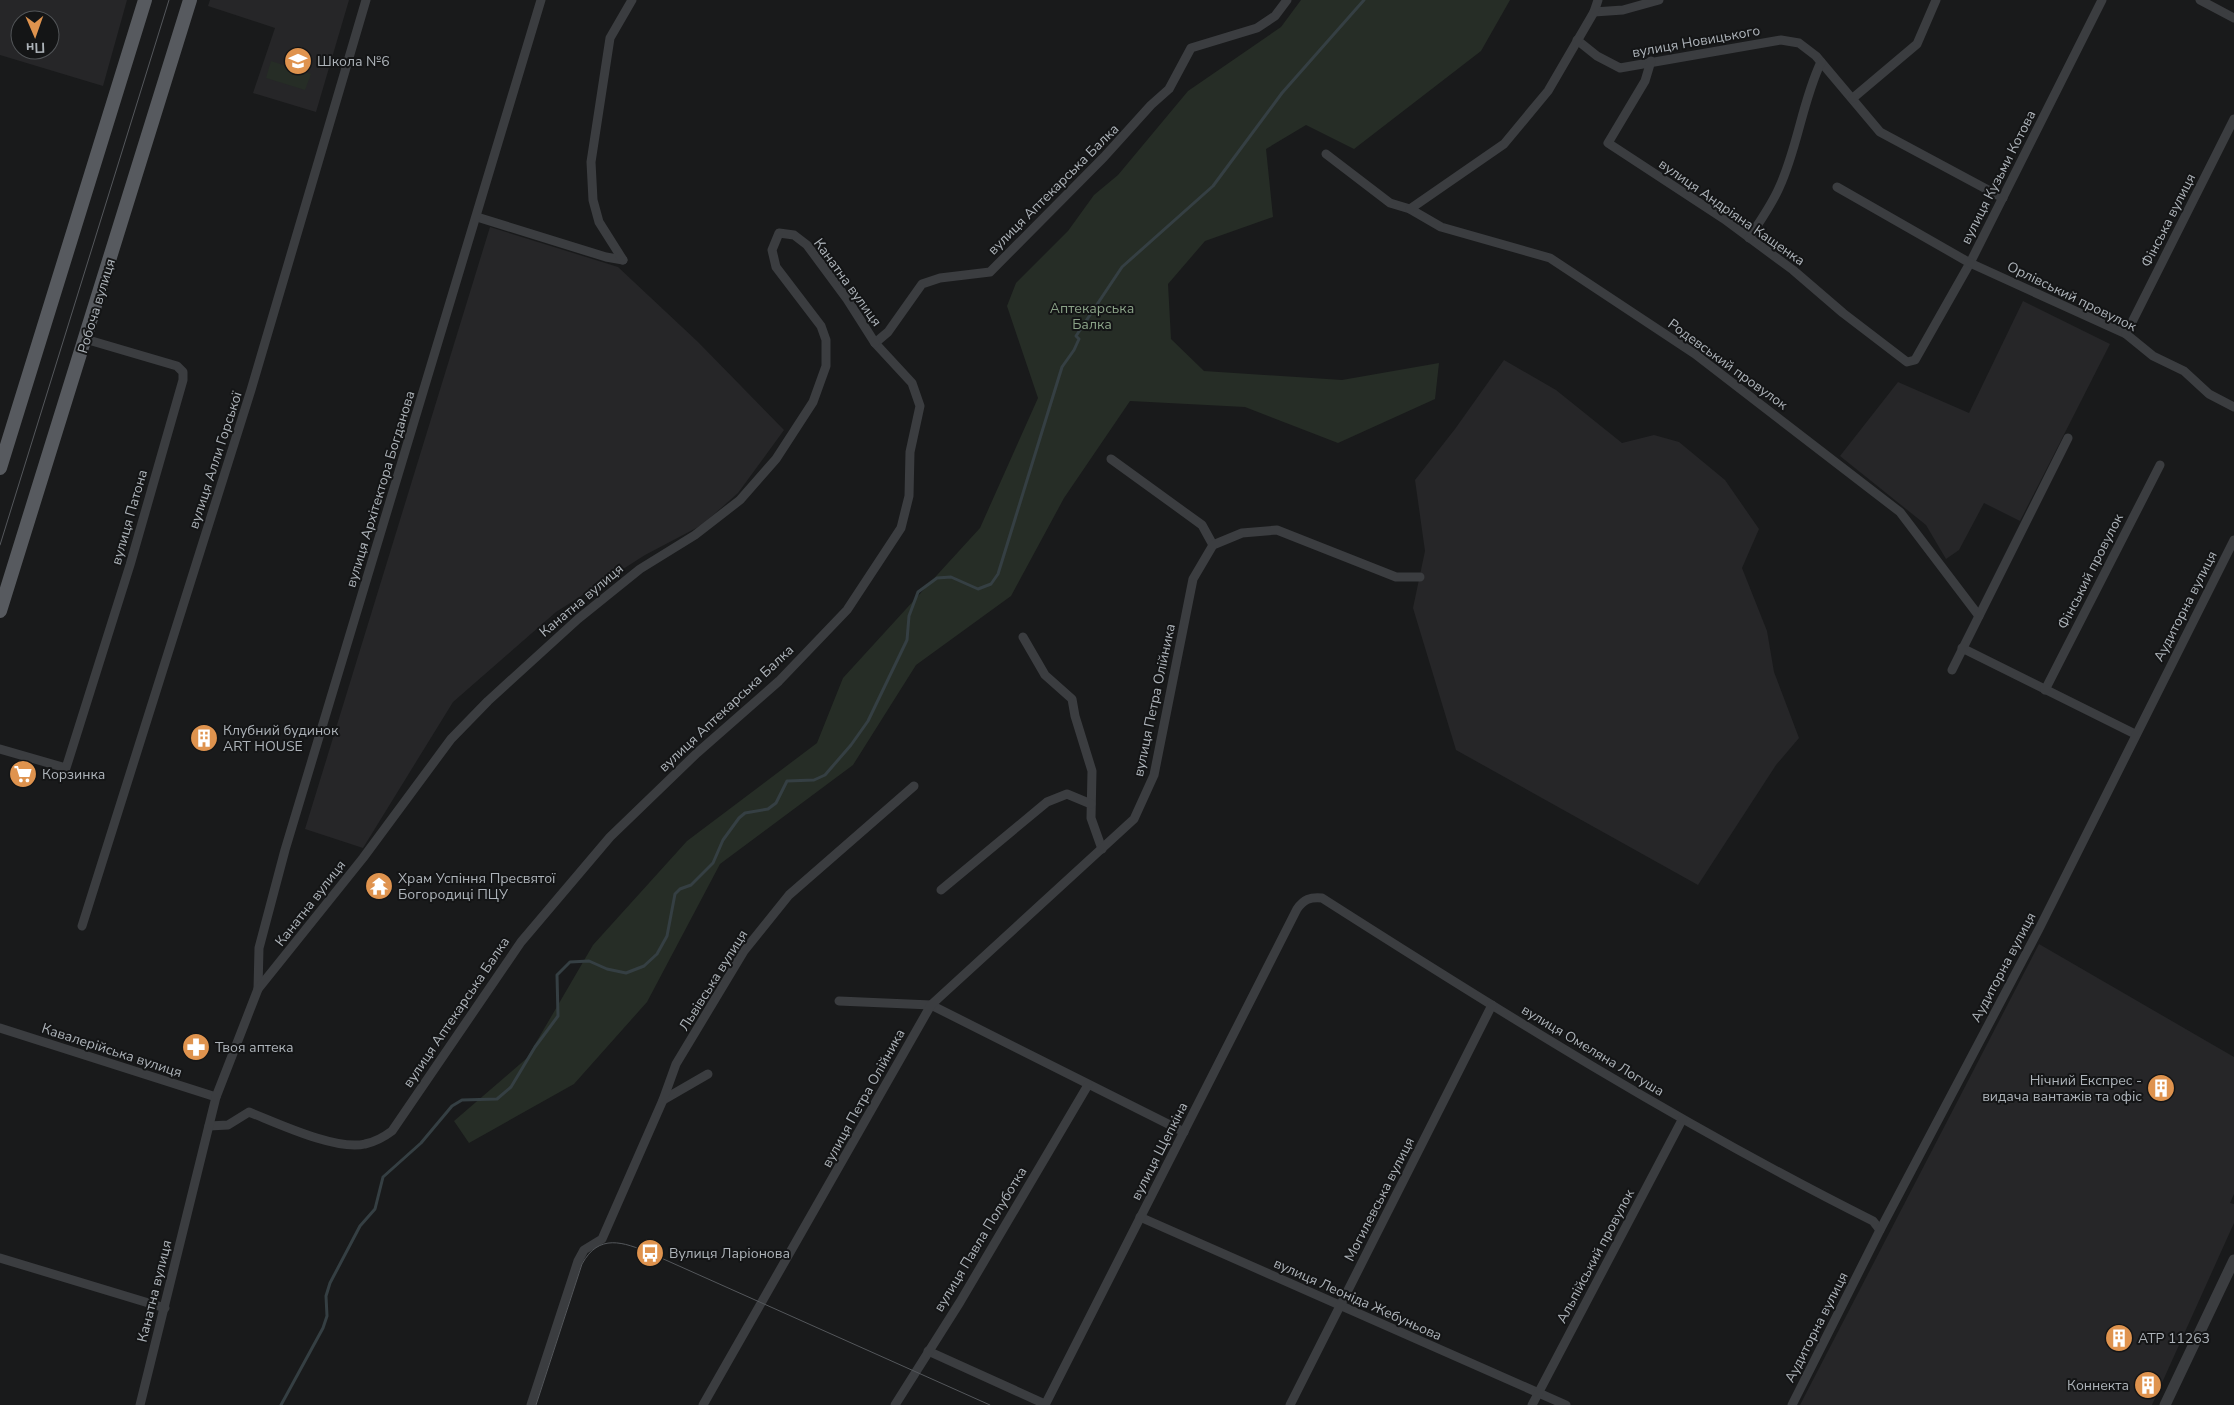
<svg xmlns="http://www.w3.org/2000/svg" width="2234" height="1405" viewBox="0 0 2234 1405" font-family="'Nunito Sans',sans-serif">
<rect width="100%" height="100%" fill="#191a1b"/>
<g fill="#262628" fill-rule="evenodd">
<path d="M0,0H127L103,86L0,55ZM20,20H50V50H20Z"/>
<polygon points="210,0 349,0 316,112 253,93 275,28 208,6"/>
<polygon points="490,227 618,267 698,342 784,430 738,493 702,525 645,555 556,612 453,702 363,848 305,829"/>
<polygon points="2023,301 2110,344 2020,521 1984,503 1959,550 1946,559 1926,525 1840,456 1898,382 1969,413"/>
<polygon points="1504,360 1556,390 1622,443 1654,435 1679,442 1725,480 1759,529 1742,568 1767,631 1774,672 1799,738 1776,765 1698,885 1456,750 1413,608 1425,551 1415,480 1455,429"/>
<polygon points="2039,944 2234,1057 2234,1194 2230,1203 2234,1204 2234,1223 2152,1405 1800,1405"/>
</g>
<g fill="#262d26">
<polygon points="1301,0 1510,0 1481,51 1354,149 1306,125 1266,149 1273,217 1205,241 1168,284 1171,339 1204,371 1342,380 1439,363 1435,399 1338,443 1245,407 1130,401 1064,498 1011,596 916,665 853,765 720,864 647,1002 574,1084 469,1143 454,1121 527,1058 593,945 687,841 817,743 843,678 980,528 1038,398 1007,306 1016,283 1068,231 1094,195 1118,175 1188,91 1281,27"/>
<polygon points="271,61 311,74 305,90 266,78"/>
</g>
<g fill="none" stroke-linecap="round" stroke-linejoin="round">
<polyline stroke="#353f43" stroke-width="3" points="281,1405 323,1328 327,1316 326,1296 330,1283 360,1226 375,1209 383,1177 421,1143 452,1106 462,1100 497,1099 511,1087 535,1047 558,1016 557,975 570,962 589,961 607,969 626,973 644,966 657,954 667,936 675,894 680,889 691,885 713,863 723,840 739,818 745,813 768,809 776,803 787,781 814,780 825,775 851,745 868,721 907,640 909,616 918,592 937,578 951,577 978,589 991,584 998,574 1062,367 1074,350 1079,339 1076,336 1122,267 1213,186 1282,93 1364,0"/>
<g stroke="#3b3d40" stroke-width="9">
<polyline points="2200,0 2234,18"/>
<polyline points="1594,12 1623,10 1659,0"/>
<polyline points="1577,40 1597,56 1620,68 1781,40 1799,43 1816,56 1880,132 2003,198"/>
<polyline points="1651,61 1645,81 1608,143 1724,219 1793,270 1843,313 1907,362 1915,360 1970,263 2102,0"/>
<polyline points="1853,98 1917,44 1936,0"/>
<polyline points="1326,154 1390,203 1410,209 1441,227 1550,258 1695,354 1900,512 1979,616"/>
<polyline points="1837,187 1970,263 2126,334 2153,356 2184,371 2209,394 2234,407"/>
<polyline points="1410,209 1504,144 1548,91 1594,12 1598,0"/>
<polyline points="477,217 606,257 623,260"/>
<path d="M1749,238C1760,221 1771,206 1779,188C1798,147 1802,102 1821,62"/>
<polyline points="623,260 599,222 593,200 591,162 610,38 632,0"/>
<polyline points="2126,334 2234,119"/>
<polyline points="1111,459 1202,525 1213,545"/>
<polyline points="1023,637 1045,675 1072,699 1075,716 1092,771 1091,818 1102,849"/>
<polyline points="1962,648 2135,734"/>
<polyline points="1952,670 2068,438"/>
<polyline points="2045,690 2160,465"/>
<polyline points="0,749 66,768 130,565 183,380 183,372 177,366 85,339"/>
<polyline points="941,890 1047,802 1067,794 1091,804"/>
<polyline points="82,926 251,390 366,0"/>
<polyline points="258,989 259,948 285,850 541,0"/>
<polyline points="839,1001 931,1005 1184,1132"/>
<polyline points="0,1028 216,1097"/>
<polyline points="663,1100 708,1074"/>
<path d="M209,1126L228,1125L249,1112C277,1123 336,1151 365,1144C375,1142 384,1137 392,1131L521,942L610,837L697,753L779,681L847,610L901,528L909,496L910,452L920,406L912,383L875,343L888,332L922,284L940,278L990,272L1104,157L1151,105L1169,89L1191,48L1257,28L1275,16L1287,0"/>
<polyline points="1140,1217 1566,1405"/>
<polyline points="0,1258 165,1308"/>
<polyline points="928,1351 1045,1404"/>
<polyline points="140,1405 216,1097 258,989 363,858 451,739 488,701 578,619 640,569 695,535 740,500 776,459 813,402 826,366 826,340 821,326 776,267 772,250 779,233 794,235 807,245 847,299 875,343"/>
<polyline points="531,1405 578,1261 584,1250 602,1239 663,1100 676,1064 744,951 789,895 914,786"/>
<polyline points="703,1405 931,1005 1134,819 1154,775 1193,579 1213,545 1242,533 1277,530 1396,577 1420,577"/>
<polyline points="895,1405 960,1302 1088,1085"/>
<path d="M1045,1405L1297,909C1304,899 1310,897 1322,898C1502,1013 1683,1126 1873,1221L1880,1230"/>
<polyline points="1290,1405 1492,1005"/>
<polyline points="1532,1405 1682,1120"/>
<polyline points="1792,1405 1880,1230 2039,929 2234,540"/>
</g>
<polyline stroke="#3b3d40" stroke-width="11" points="2165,1405 2234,1260"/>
<g stroke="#575a5f" stroke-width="14">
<polyline points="0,468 145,0"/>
<polyline points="0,611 190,0"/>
</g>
<g stroke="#54575b" stroke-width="1">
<polyline points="0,545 169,0"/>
<path d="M536,1405L582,1264C599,1233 623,1242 650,1253L990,1405"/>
</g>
</g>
<defs>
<g id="school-disc" transform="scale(1.4375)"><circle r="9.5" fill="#df934e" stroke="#141516"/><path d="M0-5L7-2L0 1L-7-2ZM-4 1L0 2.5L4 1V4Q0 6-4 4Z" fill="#fff"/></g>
<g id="building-disc" transform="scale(1.4375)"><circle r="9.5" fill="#df934e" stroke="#141516"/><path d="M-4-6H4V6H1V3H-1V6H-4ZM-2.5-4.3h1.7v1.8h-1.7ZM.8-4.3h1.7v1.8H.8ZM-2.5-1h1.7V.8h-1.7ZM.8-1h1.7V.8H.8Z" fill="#fff"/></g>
<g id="supermarket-disc" transform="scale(1.4375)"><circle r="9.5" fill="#df934e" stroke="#141516"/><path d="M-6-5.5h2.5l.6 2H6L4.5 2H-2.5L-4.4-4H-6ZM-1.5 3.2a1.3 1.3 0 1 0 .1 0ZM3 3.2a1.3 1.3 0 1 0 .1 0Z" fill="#fff"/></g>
<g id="temple-disc" transform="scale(1.4375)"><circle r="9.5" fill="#df934e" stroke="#141516"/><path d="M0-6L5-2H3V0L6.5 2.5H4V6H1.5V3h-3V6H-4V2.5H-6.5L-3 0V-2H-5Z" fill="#fff"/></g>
<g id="pharmacy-disc" transform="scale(1.4375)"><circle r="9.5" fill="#df934e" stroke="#141516"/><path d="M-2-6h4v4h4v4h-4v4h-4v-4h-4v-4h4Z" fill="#fff"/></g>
<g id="bus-disc" transform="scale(1.4375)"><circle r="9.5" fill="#df934e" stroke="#141516"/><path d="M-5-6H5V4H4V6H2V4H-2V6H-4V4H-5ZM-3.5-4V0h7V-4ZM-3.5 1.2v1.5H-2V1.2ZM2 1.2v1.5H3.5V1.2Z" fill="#fff"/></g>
</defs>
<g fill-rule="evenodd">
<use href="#school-disc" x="298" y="61"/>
<use href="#building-disc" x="204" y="738"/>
<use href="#supermarket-disc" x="23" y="774"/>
<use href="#temple-disc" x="379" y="886"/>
<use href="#pharmacy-disc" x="196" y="1047"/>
<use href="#building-disc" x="2161" y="1088"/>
<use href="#bus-disc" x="650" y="1253"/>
<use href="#building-disc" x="2119" y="1338"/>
<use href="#building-disc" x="2148" y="1385"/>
</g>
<g text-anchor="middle" stroke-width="4" stroke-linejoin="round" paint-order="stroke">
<g font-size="14" fill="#adb3b9" stroke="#141516">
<text transform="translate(1696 41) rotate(-10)" y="5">вулиця Новицького</text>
<text transform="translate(1998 177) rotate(-63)" y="5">вулиця Кузьми Котова</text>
<text transform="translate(1053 189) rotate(-45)" y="5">вулиця Аптекарська Балка</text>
<text transform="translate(1732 212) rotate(35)" y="5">вулиця Андріяна Кащенка</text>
<text transform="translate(2168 220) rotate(-63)" y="5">Фінська вулиця</text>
<text transform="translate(848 282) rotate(54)" y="5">Канатна вулиця</text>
<text transform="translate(2072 296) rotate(26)" y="5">Орлівський провулок</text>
<text transform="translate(96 306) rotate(-73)" y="5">Робоча вулиця</text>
<text transform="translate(1728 364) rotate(36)" y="5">Родевський провулок</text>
<text transform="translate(215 460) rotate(-72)" y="5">вулиця Алли Горської</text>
<text transform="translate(380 489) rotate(-73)" y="5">вулиця Архітектора Богданова</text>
<text transform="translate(129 517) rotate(-74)" y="5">вулиця Патона</text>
<text transform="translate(2090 571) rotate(-63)" y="5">Фінський провулок</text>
<text transform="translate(581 600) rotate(-40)" y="5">Канатна вулиця</text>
<text transform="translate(2185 606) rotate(-63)" y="5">Аудиторна вулиця</text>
<text transform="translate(1154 700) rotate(-78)" y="5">вулиця Петра Олійника</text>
<text transform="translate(726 708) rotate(-43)" y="5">вулиця Аптекарська Балка</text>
<text transform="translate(310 903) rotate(-52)" y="5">Канатна вулиця</text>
<text transform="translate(2003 967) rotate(-62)" y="5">Аудиторна вулиця</text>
<text transform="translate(713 980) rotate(-58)" y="5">Львівська вулиця</text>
<text transform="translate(456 1012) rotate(-56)" y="5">вулиця Аптекарська Балка</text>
<text transform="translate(112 1050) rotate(18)" y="5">Кавалерійська вулиця</text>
<text transform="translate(1593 1050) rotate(31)" y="5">вулиця Омеляна Логуша</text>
<text transform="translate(863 1098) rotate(-61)" y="5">вулиця Петра Олійника</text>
<text transform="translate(1159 1151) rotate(-63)" y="5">вулиця Щепкіна</text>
<text transform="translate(1379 1199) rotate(-63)" y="5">Могилевська вулиця</text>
<text transform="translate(980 1239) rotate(-59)" y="5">вулиця Павла Полуботка</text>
<text transform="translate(1595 1256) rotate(-62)" y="5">Альпійський провулок</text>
<text transform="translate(154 1291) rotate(-76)" y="5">Канатна вулиця</text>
<text transform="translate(1358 1299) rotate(24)" y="5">вулиця Леоніда Жебуньова</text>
<text transform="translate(1816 1327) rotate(-63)" y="5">Аудиторна вулиця</text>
</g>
<g font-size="14" fill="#adb3b9" stroke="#141516" text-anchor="start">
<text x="317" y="66">Школа №6</text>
<text x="223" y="735">Клубний будинок<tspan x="223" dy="16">ART HOUSE</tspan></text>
<text x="42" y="779">Корзинка</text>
<text x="398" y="883">Храм Успіння Пресвятої<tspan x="398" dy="16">Богородиці ПЦУ</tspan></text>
<text x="215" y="1052">Твоя аптека</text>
<text x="2142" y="1085" text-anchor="end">Нічний Експрес -<tspan x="2142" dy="16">видача вантажів та офіс</tspan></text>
<text x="669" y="1258">Вулиця Ларіонова</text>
<text x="2138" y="1343">ATP 11263</text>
<text x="2129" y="1390" text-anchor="end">Коннекта</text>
</g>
<g font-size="14" fill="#8aa287" stroke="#141516">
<text x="1092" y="313">Аптекарська<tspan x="1092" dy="16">Балка</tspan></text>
</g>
</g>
<g transform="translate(35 35) rotate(178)"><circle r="24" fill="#141516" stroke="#515457"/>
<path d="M0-4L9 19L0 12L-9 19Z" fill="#df934e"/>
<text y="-8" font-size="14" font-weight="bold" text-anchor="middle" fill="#adb3b9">Пн</text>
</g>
</svg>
